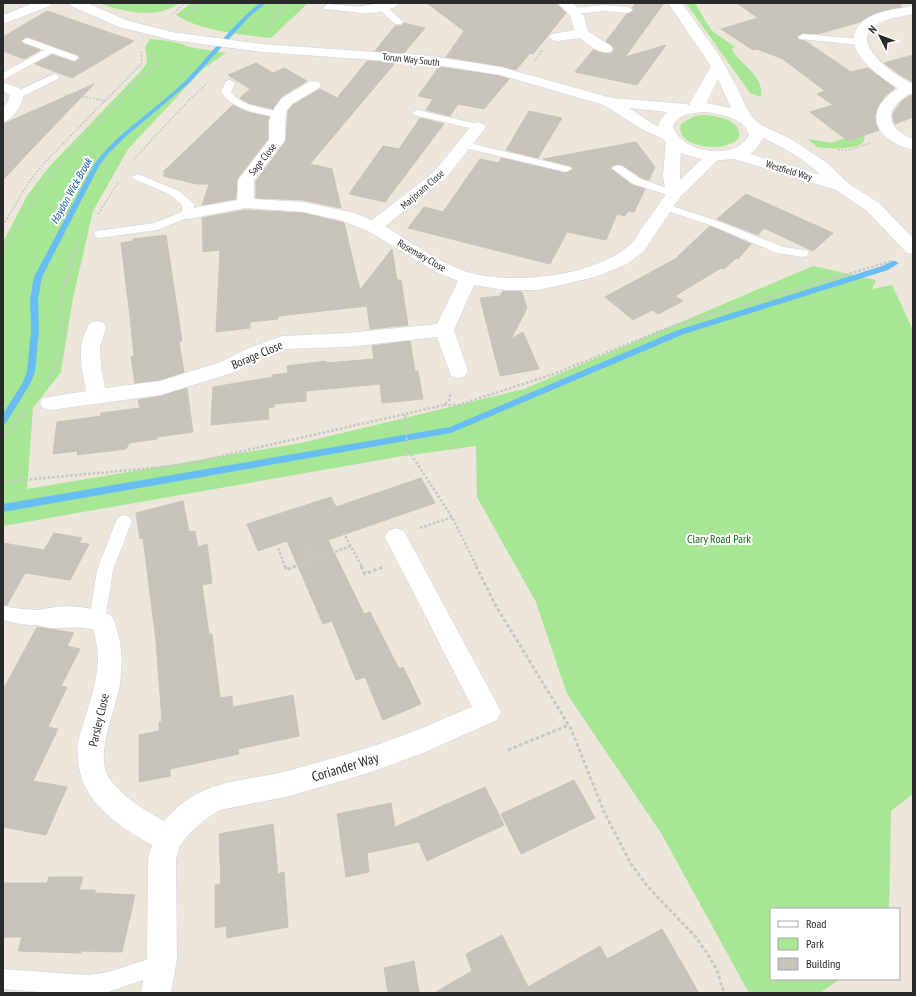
<svg xmlns="http://www.w3.org/2000/svg" width="916" height="996" viewBox="0 0 916 996" font-family="'PT Sans Narrow',sans-serif">
<rect width="100%" height="100%" fill="#ece7da"/>
<g fill="#a6e694">
<path d="M99,3H180C175,6 169,9 163,11C143,16 117,10 99,3Z"/>
<path d="M191,3H308L271,38C239,34 204,32 176,15Z"/>
<path d="M686,3H695L711,30L735,47L732,49C738,64 765,75 761,97L750,93Z"/>
<polygon points="150,39 170,41 182,44 189,47 226,53 203,69 128,149 93,211 73,298 61,372 33,408 27,489 301,443 524,389 813,266 876,280 872,289 892,285 913,330 913,794 891,811 889,909 771,909 771,979 840,979 820,993 749,993 661,833 567,694 536,602 477,497 476,446 403,456 3,526 3,242 27,196 49,167 142,70 147,63 145,47"/>
<path d="M703,115C717,116 742,119 739,138C725,154 674,148 681,124L694,116Z"/>
<path d="M870,128L865,134C864,137 865,141 862,143C855,150 827,149 817,147L808,139L832,143Z"/>
</g>
<g fill="none" stroke-linecap="round" stroke-linejoin="round">
<g fill="#68bef4" fill-rule="evenodd">
<path d="M260,3H266L249,17L190,82L124,138L108,154L99,166L42,277L38,299L39,331L35,372L30,384L6,423L3,424V414L22,384L27,372L31,331L30,299L34,277L93,166C118,131 156,110 186,80C211,54 232,25 260,3Z"/>
<polygon points="892,261 895,261 899,263 888,270 684,334 451,433 3,512 3,504 450,427 678,330 882,266"/>
</g>
</g>
<g fill="#c8c3ba" stroke="#c8c3b4">
<polygon points="427,3 556,3 566,13 533,54 530,53 516,70 501,66 446,57 464,31"/>
<polygon points="636,3 664,3 625,57 666,45 637,85 575,72 593,50 602,53 612,53 614,48 606,41 627,14 634,11 632,8"/>
<polygon points="737,3 900,3 901,7 878,12 860,22 818,34 802,33 797,37 799,40 805,41 851,72 868,68 895,88 885,96 878,106 875,116 876,124 879,130 848,141 810,112 833,105 817,94 825,91 783,59 757,49 753,50 721,29 758,18"/>
<polygon points="47,11 134,41 72,78 35,64 52,55 75,62 80,58 78,55 28,37 21,40 21,42 40,50 24,59 3,51 3,37"/>
<polygon points="404,23 425,28 404,53 375,51 395,26 401,26"/>
<polygon points="913,55 913,82 899,74 884,63"/>
<polygon points="367,61 395,63 310,164 332,169 341,208 303,200 256,198 256,181 286,141 288,111 293,105 320,89 337,98"/>
<polygon points="256,63 273,73 284,68 307,81 281,97 273,109 248,103 240,98 250,89 228,75"/>
<polygon points="439,67 500,76 509,79 484,109 458,104 450,116 426,110 433,99 418,96"/>
<polygon points="94,84 28,153 3,180 3,124"/>
<polygon points="909,96 913,96 913,117 895,124 893,118 893,113 902,101"/>
<polygon points="233,105 247,112 269,117 268,121 268,139 237,179 236,199 202,205 209,184 197,184 163,176 165,173 163,172"/>
<polygon points="529,111 562,118 538,158 506,150"/>
<polygon points="420,118 444,124 385,202 349,194 383,146 399,149"/>
<polygon points="636,142 655,167 649,180 642,178 622,165 614,165 610,168 632,185 645,189 634,212 628,211 625,216 617,214 606,240 567,232 550,264 408,228 424,207 443,212 480,159 499,163 501,158 566,173 573,169 571,166 543,159"/>
<polygon points="746,194 833,233 813,251 764,228 758,235 717,219"/>
<polygon points="245,210 303,213 344,223 360,290 392,249 397,280 401,280 408,325 370,329 367,306 278,316 278,319 250,322 250,328 216,332 220,250 203,252 202,218"/>
<polygon points="710,226 751,244 738,259 736,258 724,269 721,268 675,296 683,301 658,314 652,310 633,320 605,297 679,257 677,257"/>
<polygon points="166,235 182,341 179,342 184,372 160,380 135,383 131,357 134,356 130,317 121,243 133,241 133,239"/>
<polygon points="503,291 522,292 527,308 511,339 523,332 539,369 500,376 480,298 500,296"/>
<polygon points="410,341 415,371 418,371 423,399 382,403 380,384 306,391 306,401 274,404 274,407 268,408 269,419 211,425 213,387 273,377 272,375 288,373 287,366 326,361 326,363 374,359 372,346"/>
<polygon points="187,388 193,432 157,437 157,439 129,443 126,449 77,455 78,451 53,454 57,422 101,416 101,413 140,408 138,400 161,396"/>
<polygon points="421,478 435,503 328,540 364,614 370,612 399,669 403,667 421,704 383,720 365,677 356,680 332,621 323,624 287,541 258,551 247,524 331,497 336,507"/>
<polygon points="183,501 189,532 195,531 198,547 207,544 212,583 202,585 209,634 212,634 220,698 232,696 233,707 293,695 299,736 238,749 239,754 170,769 170,776 139,782 139,735 159,731 159,722 162,721 156,641 143,538 140,539 136,513"/>
<polygon points="54,533 82,538 79,543 89,544 70,580 25,573 7,605 3,605 3,543 44,550"/>
<polygon points="37,627 74,633 67,646 80,649 61,686 67,687 48,727 58,729 33,781 67,787 46,835 3,827 3,690"/>
<polygon points="574,780 595,818 521,854 501,814"/>
<polygon points="485,787 504,825 427,861 419,842 367,853 369,872 346,877 337,814 391,803 395,827"/>
<polygon points="273,824 278,874 284,872 288,927 227,938 226,926 215,928 215,885 221,884 219,834"/>
<polygon points="49,877 83,877 79,890 95,890 95,893 135,895 122,952 81,951 81,953 18,951 22,937 3,937 3,883 47,883"/>
<polygon points="662,929 699,993 434,993 472,971 466,954 502,935 528,987 600,946 607,959"/>
<polygon points="414,961 419,993 388,993 384,968"/>
</g>
<g fill="none" stroke-linecap="round" stroke-linejoin="round">
<g stroke="#d0d1e3" stroke-width="1">
<g id="service">
<polygon points="328,4 362,7 367,10 362,13 325,9 323,7"/>
<polygon points="382,4 385,5 401,20 403,22 401,24 395,24 379,9 377,7"/>
<polygon points="604,5 628,7 633,10 628,13 604,11 574,14 569,11 574,8"/>
<polygon points="803,34 861,39 866,42 861,45 800,39 798,37"/>
<polygon points="27,38 77,56 79,58 74,61 52,53 3,80 3,73 44,50 24,43 22,41"/>
<polygon points="54,74 58,75 59,77 58,79 21,97 17,98 12,95 13,93"/>
<path d="M230,80L235,83L231,92C242,107 266,108 283,113L284,115L279,118C258,113 234,111 221,92L226,81Z"/>
<polygon points="418,110 482,125 483,127 478,130 414,115 413,113 414,111"/>
<polygon points="465,142 570,167 572,169 566,172 461,147 460,145"/>
<polygon points="618,165 622,166 641,179 678,192 680,194 678,196 674,197 633,184 614,170 612,168 614,166"/>
<polygon points="138,174 179,191 194,204 194,214 192,216 157,230 100,238 96,237 94,234 96,231 154,223 182,212 182,205 171,195 134,179 132,177"/>
<polygon points="666,204 718,221 783,247 807,250 809,253 807,256 803,257 777,253 710,225 662,209 660,207 662,205"/>
<polygon points="124,515 129,517 132,521 113,570 105,620 103,625 97,627 91,625 89,620 97,570 116,521 119,517"/>
<path d="M3,606C19,610 37,608 52,613L54,618L52,623C38,628 17,624 3,620Z"/>
<polygon points="160,955 167,958 170,965 167,972 105,993 53,993 3,989 3,969 87,975 109,972"/>
</g>
</g>
<g stroke="#d0d1e3" stroke-width="1">
<g id="minor">
<polygon points="33,3 52,3 50,6 3,24 3,15"/>
<path d="M69,3H87L129,21L172,32L262,44L430,56L501,67L612,98L686,104L691,106L694,109L691,112L686,114L629,108L653,124L674,133L676,136L675,138L679,139L681,142L680,180L708,153L714,151L720,153L722,156L680,197L644,251L627,264L595,277L539,290H504L474,285L454,330L468,371L465,376L458,378L451,376L437,337L348,347L285,349L263,358L235,372L161,395L50,410L43,408L40,403L43,398L86,391C81,366 76,345 90,323L97,321L104,323L106,327L100,347L101,367L105,388L160,381L221,362L249,348L282,336L348,333L437,324L458,281L436,272L368,231L340,220L303,212L245,208L188,219L182,218L180,214L182,210L237,200L238,180L269,140V121L275,107L282,98L309,82L314,81L319,82L321,85L319,88L292,104L287,110L285,121V140L254,180V199L303,202L351,212L372,220L434,172L473,124L478,122L483,124L486,127L446,178L385,226C413,243 440,264 471,273C516,285 595,276 631,244C635,240 638,234 641,229C650,217 658,206 666,194L663,176L666,140L643,130L604,105L500,75L430,64L262,52L172,40L119,27L71,6Z"/>
<path d="M381,3H400C394,11 366,15 357,13L355,10L357,7Z"/>
<path d="M557,3L574,4L584,16L588,31L611,46L613,49L611,52C599,55 589,44 580,38L557,41L552,40L550,37L552,34L574,30L570,15Z"/>
<path d="M913,6V14C900,17 882,19 872,28C852,47 899,78 913,84V94H909C884,110 885,127 913,139V150C875,140 861,112 898,88C879,77 837,47 861,23C873,11 897,9 913,6Z"/>
<path d="M3,82L19,88L24,95C21,105 14,119 3,122V107L7,103L10,95L3,91Z"/>
<path d="M396,528L404,531L497,704L501,712L497,720L423,753L371,772L290,796L220,810C206,818 190,831 181,844C178,848 178,854 176,859L177,959L171,993H141L147,959L148,859L152,845C118,826 80,801 78,759C78,754 77,748 78,744C84,715 98,687 98,657C98,648 95,639 94,630C76,624 56,632 37,625L34,618L37,611C59,603 91,605 112,616C122,638 123,660 120,684C116,709 94,755 109,778C121,796 146,811 164,821C201,777 241,783 291,770C317,763 344,755 370,747C405,736 438,721 472,707L385,537L388,531Z"/>
</g>
</g>
<g stroke="#d0d1e3" stroke-width="1">
<path id="secondary" d="M668,3H682L719,55L738,89L745,105L752,117L761,125L789,138L826,162L849,184L879,203L913,238V254L907,253L867,211L836,190L734,159L710,161L686,155L672,148L663,139L658,126C665,110 673,107 689,105L711,66ZM718,79L731,108L706,103ZM705,112C720,114 744,118 749,134C740,160 690,154 677,134C675,132 674,128 673,126C679,113 693,113 705,112ZM763,138C783,147 805,160 821,175L750,154L757,148Z"/>
</g>
<g stroke="#c7c7c7" stroke-width="1.5" stroke-dasharray="2 1.5" stroke-linecap="butt">
<polyline points="171,15 185,3"/>
<polyline points="183,17 202,3"/>
<polyline points="268,28 270,22 289,3"/>
<polyline points="535,61 542,50"/>
<polyline points="65,95 81,96 105,101"/>
<polyline points="838,150 849,150 870,143"/>
<polyline points="134,159 187,102 207,83"/>
<polyline points="98,214 118,183"/>
<polyline points="3,225 29,182 45,162 142,63 141,50"/>
<polyline points="8,244 38,192 59,164 142,76 160,64 156,61 151,52"/>
<polyline points="78,244 81,235"/>
</g>
<g stroke="#c7c7c7" stroke-width="2.5" stroke-dasharray="2.5 2" stroke-linecap="butt">
<polyline points="3,252 8,243"/>
<polyline points="64,345 62,293 78,243"/>
<polyline points="48,381 64,350"/>
<polyline points="444,405 458,405 554,374 675,325 892,261"/>
<polyline points="405,415 407,448 452,517 477,567"/>
<polyline points="3,438 26,411"/>
<polyline points="3,482 182,465 444,405 450,399 450,392"/>
<polyline points="341,528 362,567"/>
<polyline points="420,528 452,517"/>
<polyline points="303,540 312,560"/>
<polyline points="278,548 285,567"/>
<polyline points="293,567 351,546"/>
</g>
<g stroke="#c7c7c7" stroke-width="3" stroke-dasharray="3.5 2.5" stroke-linecap="butt">
<polyline points="285,566 286,570 296,566"/>
<polyline points="361,566 365,574 383,567"/>
<polyline points="476,566 496,606 571,729 605,814 631,864 648,887 694,935 707,953 717,970 724,993"/>
<polyline points="508,750 569,725"/>
</g>
<use href="#service" fill="#fff" fill-rule="evenodd"/>
<use href="#minor" fill="#fff" fill-rule="evenodd"/>
<use href="#secondary" fill="#fff" fill-rule="evenodd"/>
</g>
<g text-anchor="middle" stroke-width="4" stroke-linejoin="round" paint-order="stroke">
<g font-size="10" fill="#292929" stroke="#fff">
<text transform="translate(411 59) rotate(6)" y="4">Torun Way South</text>
<text transform="translate(262 159) rotate(-52)" y="4">Sage Close</text>
<text transform="translate(789 170) rotate(17)" y="4">Westfield Way</text>
<text transform="translate(422 189) rotate(-41)" y="4">Marjoram Close</text>
<text transform="translate(422 255) rotate(30)" y="4">Rosemary Close</text>
</g>
<g font-size="11" font-style="italic" fill="#07589f" stroke="#fff">
<text transform="translate(71 191) rotate(-61)" y="4">Haydon Wick Brook</text>
</g>
<g font-size="12" fill="#292929" stroke="#fff">
<text transform="translate(257 355) rotate(-23)" y="4">Borage Close</text>
<text transform="translate(99 720) rotate(-77)" y="4">Parsley Close</text>
</g>
<g font-size="12" fill="#1d6916" stroke="#fff">
<text x="719" y="543">Clary Road Park</text>
</g>
<g font-size="14" fill="#292929" stroke="#fff">
<text transform="translate(345 767) rotate(-17)" y="5">Coriander Way</text>
</g>
</g>
<rect width="916" height="996" fill="none" stroke="#292929" stroke-width="8"/>
<rect x="770" y="908" width="130" height="72" fill="#ffffff" stroke="#a9a9a9"/>
<rect x="778" y="921" width="20" height="6" fill="#ffffff" stroke="#a9a9a9"/>
<text x="806" y="928" font-size="12" fill="#292929">Road</text>
<rect x="778" y="938" width="20" height="12" fill="#a6e694" stroke="#a9a9a9"/>
<text x="806" y="948" font-size="12" fill="#292929">Park</text>
<rect x="778" y="958" width="20" height="12" fill="#c8c3ba" stroke="#a9a9a9"/>
<text x="806" y="968" font-size="12" fill="#292929">Building</text>
<g transform="translate(880 36) rotate(312)" stroke="#ffffff" stroke-width="3" paint-order="stroke">
<path d="M0-3L7 15L0 10L-7 15Z" fill="#292929"/>
<text y="-6" font-size="11" font-weight="bold" text-anchor="middle" fill="#292929">N</text>
</g>
</svg>
